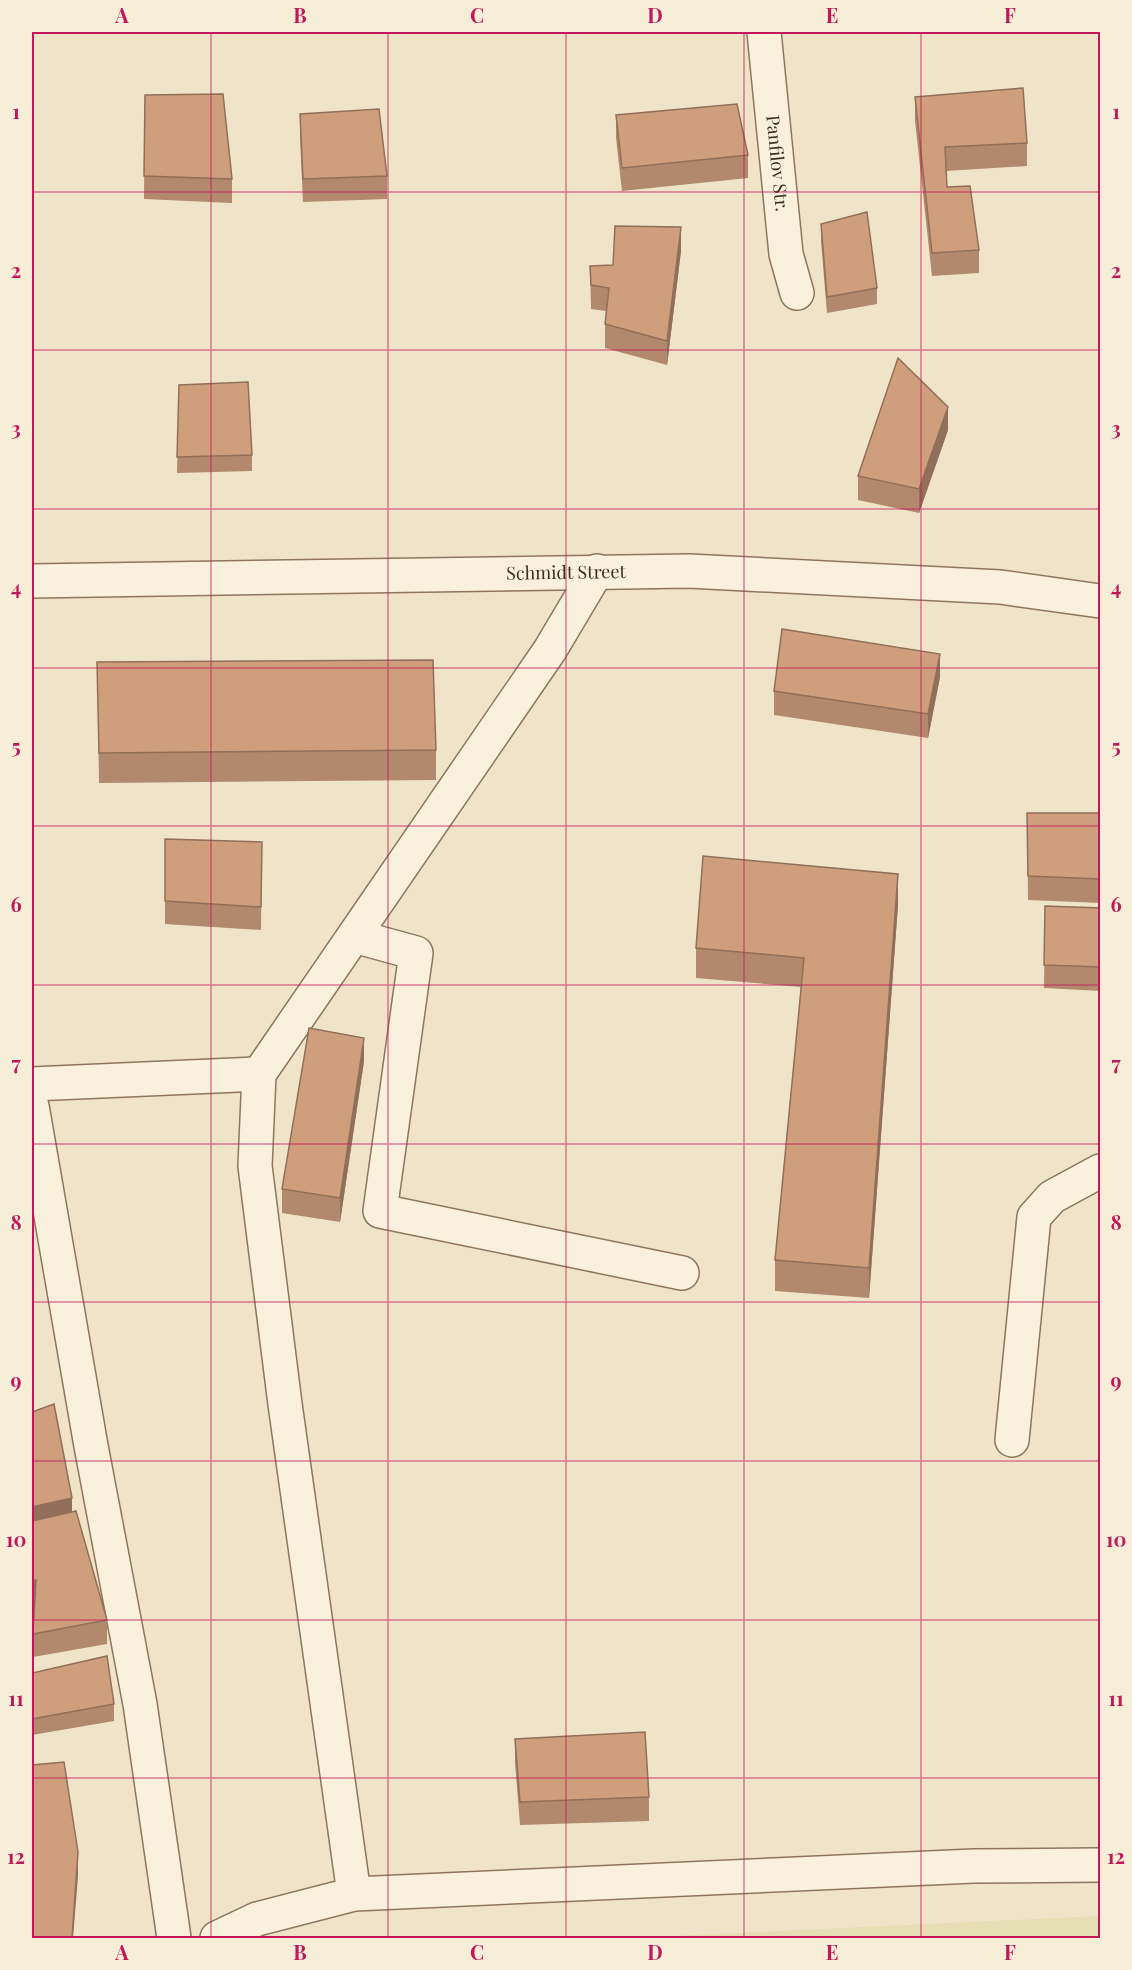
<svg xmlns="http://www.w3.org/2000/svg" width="1132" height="1970" viewBox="0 0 1132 1970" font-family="'Playfair Display',serif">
<rect width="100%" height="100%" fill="#f0e4c8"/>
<polygon fill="#e6deb5" points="1100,1916 1100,1938 629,1938"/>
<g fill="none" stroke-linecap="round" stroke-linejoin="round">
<g stroke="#8d765c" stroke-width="36">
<g id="minor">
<path id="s1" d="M764,32L786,254L797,293"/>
<path id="s2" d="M32,581L689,571L1000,587L1100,601"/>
<polyline points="354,936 416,953 380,1211 682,1273"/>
<polyline points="32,1084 259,1074"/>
<polyline points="32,1106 91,1446 140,1704 174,1938"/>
<polyline points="1012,1440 1034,1217 1052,1197 1100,1171"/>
<polyline points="354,1894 285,1404 255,1166 259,1074 550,650 597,571"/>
<polyline points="217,1938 257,1919 354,1894 974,1866 1100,1865"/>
</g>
</g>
<use href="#minor" stroke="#faf1dc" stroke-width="33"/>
</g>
<g fill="#b2896c">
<polygon points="145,95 232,179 232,203 144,199"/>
<polygon points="915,97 1027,143 1027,166 946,171 947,187 979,250 979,273 932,276 915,121"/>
<polygon points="300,114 387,176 387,199 303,202 300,137"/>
<polygon points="616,115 748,155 748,178 622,191 616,138"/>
<polygon points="821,224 877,288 877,304 827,313 821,241"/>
<polygon points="681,251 667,365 605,348 605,324 606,311 591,309 590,266 613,265"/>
<polygon points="179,385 252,455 252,471 177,473"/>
<polygon points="948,430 919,513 858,500 858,476"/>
<polygon points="97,662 436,750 436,780 99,783"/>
<polygon points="940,677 928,738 774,715 774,691"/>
<polygon points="1027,813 1101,813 1101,903 1028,900"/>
<polygon points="165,839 262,842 261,930 165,924"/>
<polygon points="898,905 869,1298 775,1291 775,1260 801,987 696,978 696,948"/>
<polygon points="1045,906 1101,908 1101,991 1044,988"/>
<polygon points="364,1061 340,1222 282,1213 282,1189"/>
<polygon points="32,1412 72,1512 107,1620 107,1644 33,1657 33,1634 35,1604 32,1605"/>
<polygon points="32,1673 114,1704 114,1721 32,1735"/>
<polygon points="515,1739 649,1797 649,1821 520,1825 515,1763"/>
</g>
<g fill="#916f58">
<polygon points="681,227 681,251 667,365 667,341"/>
<polygon points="948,407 948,430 919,513 919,489"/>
<polygon points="940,654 940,677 928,738 928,714"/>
<polygon points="898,874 898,905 869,1298 869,1268"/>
<polygon points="364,1038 364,1061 340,1222 340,1198"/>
<polygon points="72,1498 72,1521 32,1530 32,1507"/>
<polygon points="36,1580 36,1603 32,1605 32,1581"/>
<polygon points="78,1852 78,1876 73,1938 72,1938"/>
</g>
<g fill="#cf9f7d" stroke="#916f58" stroke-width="1.5">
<polygon points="1023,88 1027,143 945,147 947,187 970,186 979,250 932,253 915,97"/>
<polygon points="223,94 232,179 144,176 145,95"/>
<polygon points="737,104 748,155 622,168 616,115"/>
<polygon points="379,109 387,176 303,179 300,114"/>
<polygon points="867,212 877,288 827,297 821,224"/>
<polygon points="615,226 681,227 667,341 605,324 609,288 591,285 590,266 613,265"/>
<polygon points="898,358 948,407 919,489 858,476"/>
<polygon points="248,382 252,455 177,457 179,385"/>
<polygon points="782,629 940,654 928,714 774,691"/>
<polygon points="433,660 436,750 99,753 97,662"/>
<polygon points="1027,813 1101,813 1101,879 1028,876"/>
<polygon points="165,839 262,842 261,907 165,901"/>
<polygon points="703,856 898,874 869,1268 775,1260 804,958 696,948"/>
<polygon points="1045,906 1101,908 1101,967 1044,965"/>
<polygon points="309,1028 364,1038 340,1198 282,1189"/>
<polygon points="54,1404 72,1498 32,1507 32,1412"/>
<polygon points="76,1511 107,1620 33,1634 36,1580 32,1581 32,1521"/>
<polygon points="107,1656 114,1704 32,1719 32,1673"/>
<polygon points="645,1732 649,1797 520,1802 515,1739"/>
<polygon points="64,1762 78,1852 72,1938 32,1938 32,1765"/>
</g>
<path fill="none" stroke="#c2185b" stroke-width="1.5" stroke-opacity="0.55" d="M211,32V1938M388,32V1938M566,32V1938M744,32V1938M921,32V1938M32,192H1100M32,350H1100M32,509H1100M32,668H1100M32,826H1100M32,985H1100M32,1144H1100M32,1302H1100M32,1461H1100M32,1620H1100M32,1778H1100"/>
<g text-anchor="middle" stroke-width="6" stroke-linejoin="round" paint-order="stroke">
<g font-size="18" fill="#3d2e20" stroke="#f7eed8">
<text dy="6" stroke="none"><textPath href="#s1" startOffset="132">Panfilov Str.</textPath></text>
<text dy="6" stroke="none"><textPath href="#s2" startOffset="534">Schmidt Street</textPath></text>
</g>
</g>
<rect width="1132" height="1970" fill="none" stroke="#f7eed8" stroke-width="66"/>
<rect x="33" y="33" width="1066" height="1904" fill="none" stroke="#c2185b" stroke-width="2"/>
<g font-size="20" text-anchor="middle" font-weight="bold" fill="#c2185b">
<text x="122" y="23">A</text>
<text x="300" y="23">B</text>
<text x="477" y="23">C</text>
<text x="655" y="23">D</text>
<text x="832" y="23">E</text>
<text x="1010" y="23">F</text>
<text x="16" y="119">1</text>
<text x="1116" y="119">1</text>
<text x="16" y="278">2</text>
<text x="1116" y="278">2</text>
<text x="16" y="436">3</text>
<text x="1116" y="436">3</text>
<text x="16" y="595">4</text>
<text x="1116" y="595">4</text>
<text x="16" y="754">5</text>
<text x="1116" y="754">5</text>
<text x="16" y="912">6</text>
<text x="1116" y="912">6</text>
<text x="16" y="1071">7</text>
<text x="1116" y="1071">7</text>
<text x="16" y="1230">8</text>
<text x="1116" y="1230">8</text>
<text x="16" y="1388">9</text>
<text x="1116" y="1388">9</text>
<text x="16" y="1547">10</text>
<text x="1116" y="1547">10</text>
<text x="16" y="1706">11</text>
<text x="1116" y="1706">11</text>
<text x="16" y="1864">12</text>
<text x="1116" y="1864">12</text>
<text x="122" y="1960">A</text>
<text x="300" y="1960">B</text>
<text x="477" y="1960">C</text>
<text x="655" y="1960">D</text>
<text x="832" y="1960">E</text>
<text x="1010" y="1960">F</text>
</g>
</svg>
